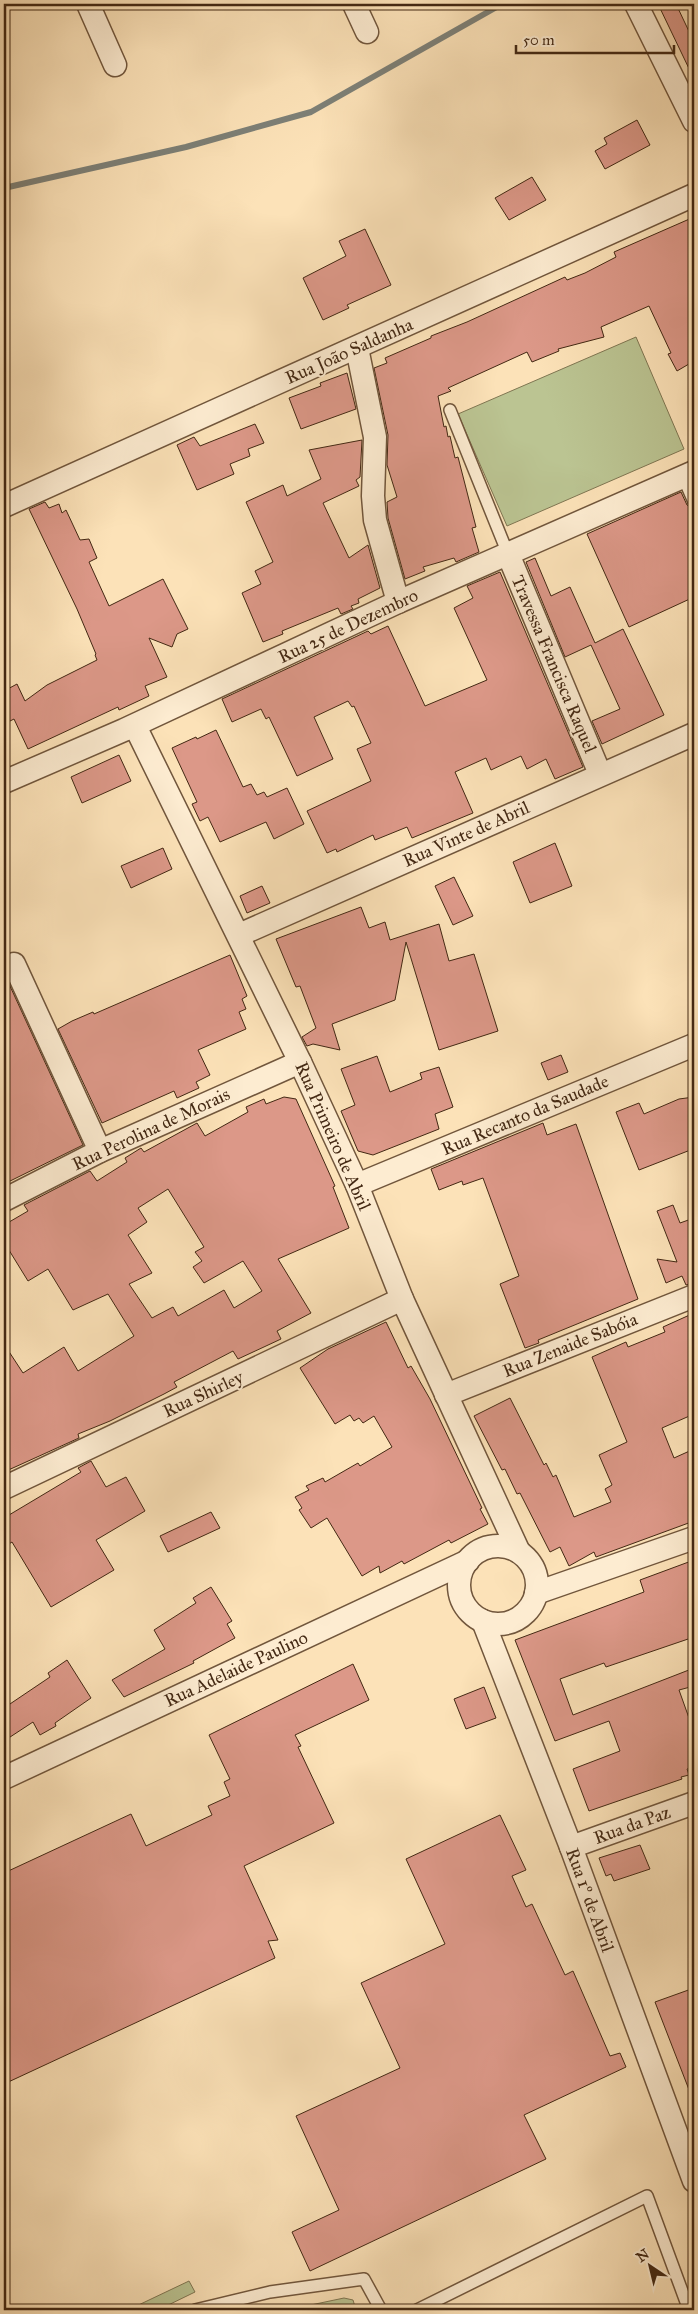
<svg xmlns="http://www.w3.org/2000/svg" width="698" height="2314" viewBox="0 0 698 2314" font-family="'IM FELL Great Primer',serif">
<rect width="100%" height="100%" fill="#fce2b8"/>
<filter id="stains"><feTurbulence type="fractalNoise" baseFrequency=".004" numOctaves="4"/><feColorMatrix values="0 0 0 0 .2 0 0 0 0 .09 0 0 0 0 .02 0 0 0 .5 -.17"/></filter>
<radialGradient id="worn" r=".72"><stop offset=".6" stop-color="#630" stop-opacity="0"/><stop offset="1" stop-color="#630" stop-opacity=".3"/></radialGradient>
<g fill="#bbc492" stroke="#7f7652">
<polygon points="636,337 684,449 507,526 458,414"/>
<polygon points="189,2281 195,2292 158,2310 128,2310"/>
<polygon points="344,2298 353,2300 356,2310 287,2310"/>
</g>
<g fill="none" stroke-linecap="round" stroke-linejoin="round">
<polyline stroke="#7d8077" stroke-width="6" points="4,188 186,147 311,112 502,4"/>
</g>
<g fill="#dc9888" stroke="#432813" fill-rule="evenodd">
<polygon points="658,4 676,4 694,42 694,79"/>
<polygon points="637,120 650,145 605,169 595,151 607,144 604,138"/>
<polygon points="532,177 546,200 509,220 495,198"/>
<polygon points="694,217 694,361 677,371 668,354 671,353 649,306 601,327 604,337 558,349 559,351 532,362 527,352 448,388 451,391 438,396 444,427 446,426 448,437 450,436 455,458 458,457 476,527 472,528 479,552 456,562 454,558 423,567 425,571 405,579 388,518 387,502 397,497 387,465 388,435 374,368 387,363 385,358 431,338 431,336 467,322 565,277 567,280 585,273 616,257 614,252"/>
<polygon points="365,229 391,285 347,305 349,308 323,320 303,278 346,256 339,241"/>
<polygon points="347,373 356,409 301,429 289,398 321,386 320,383"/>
<polygon points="255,424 264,443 248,449 250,456 230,464 234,474 197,490 177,445 194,437 200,446"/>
<polygon points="362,440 360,477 356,480 359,486 323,503 349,558 368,545 380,588 358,599 359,603 351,606 353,609 341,614 338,608 282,631 283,634 263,642 242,593 261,584 255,571 273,562 246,502 283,485 287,496 321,479 309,450"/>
<polygon points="681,492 687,505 694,509 694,597 629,627 587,534"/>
<polygon points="45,502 49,508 59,504 62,513 66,510 80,540 89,539 97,558 89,562 109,606 163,579 188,629 177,634 172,647 149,638 167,677 145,686 149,696 119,710 118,707 28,749 14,719 4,724 4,691 17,684 25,701 47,685 97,660 95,655 96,654 77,609 29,509"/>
<polygon points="535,558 551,596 570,587 595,643 623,629 664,715 602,744 592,721 620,709 591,645 565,657 526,562"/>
<polygon points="500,572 583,767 555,779 546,759 527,769 521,756 491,770 486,758 455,772 473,813 412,838 407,827 375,840 373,835 337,852 336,849 327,853 307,811 371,781 357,749 371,743 354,706 352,707 348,701 314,717 333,759 297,776 269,717 266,719 261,709 232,722 222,699 368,631 371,634 388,626 425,706 487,680 454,608 473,598 467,586"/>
<polygon points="216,730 243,787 251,784 257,795 264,792 267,797 287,788 304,824 274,839 266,822 220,842 208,817 200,821 192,804 197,802 172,748 196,737 197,739"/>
<polygon points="119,755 131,781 82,803 71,777"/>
<polygon points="555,843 572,886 530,903 513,862"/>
<polygon points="163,848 172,869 131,888 121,866"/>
<polygon points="454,877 473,916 453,925 435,886"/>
<polygon points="262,886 270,903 247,913 240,896"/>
<polygon points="361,907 369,928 385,922 390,940 439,924 449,961 474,954 498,1031 439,1050 406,942 395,1000 332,1024 340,1050 313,1044 307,1046 302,1037 316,1028 300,986 296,987 276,939"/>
<polygon points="230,955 247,996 242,999 246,1009 239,1012 246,1029 198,1050 210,1075 196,1082 199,1088 177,1098 174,1091 102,1123 58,1029 72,1021 93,1012 94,1014"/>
<polygon points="4,973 83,1145 4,1184"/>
<polygon points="561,1055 568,1072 548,1080 541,1063"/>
<polygon points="377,1056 390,1092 422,1079 420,1073 439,1067 453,1107 435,1114 439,1129 373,1155 358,1151 341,1111 355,1105 341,1069"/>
<path d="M284,1097L296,1099L335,1186L333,1187L349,1228L278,1259L311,1313L277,1331L281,1339L266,1346L238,1359L233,1351L174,1382L177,1387L164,1394L110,1421L78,1434L79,1438L4,1472V1344L23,1373L64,1347L78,1371L134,1336L108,1294L73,1310L48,1269L28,1281L4,1242V1225L28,1211L24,1205L90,1171L97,1181L127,1162L125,1158L141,1148L144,1152L197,1123L205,1136L248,1112L246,1107L264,1099L266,1104ZM168,1189L204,1247L195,1252L202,1261L193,1267L204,1283L243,1261L262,1291L234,1308L224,1290L178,1316L173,1307L152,1318L129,1284L152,1273L128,1235L147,1222L138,1208Z"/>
<polygon points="694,1097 694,1133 690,1135 693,1149 639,1170 616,1112 639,1103 644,1114 679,1099"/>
<polygon points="543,1123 547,1135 576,1124 638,1299 538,1340 539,1343 525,1348 500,1284 519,1276 483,1178 463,1185 462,1181 439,1190 431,1169"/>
<polygon points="673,1205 680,1223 694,1218 694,1283 686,1285 682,1276 666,1283 657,1259 677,1262 657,1211"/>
<polygon points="694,1313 694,1414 662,1428 674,1458 694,1449 694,1521 596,1557 594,1552 569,1566 560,1547 550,1552 520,1493 517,1494 505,1469 502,1470 474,1416 510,1398 544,1465 546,1463 553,1477 556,1475 574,1517 611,1502 605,1489 612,1485 599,1455 627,1442 592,1357 626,1342 628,1347 665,1332 663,1327"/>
<polygon points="386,1322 408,1368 411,1366 430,1399 482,1508 480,1509 488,1524 451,1543 449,1540 404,1564 402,1561 380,1573 379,1566 362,1576 327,1518 311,1528 299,1510 302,1508 295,1497 309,1490 306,1486 323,1478 325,1482 358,1463 360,1466 392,1447 374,1416 363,1423 359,1418 354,1421 350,1415 335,1424 300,1368 328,1349"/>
<polygon points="91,1461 106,1487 126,1477 145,1511 96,1540 114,1570 51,1607 12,1542 4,1547 4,1518 81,1472 78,1468"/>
<polygon points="211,1512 220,1528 168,1552 160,1536"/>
<polygon points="694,1560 694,1637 606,1667 604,1663 560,1679 573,1715 694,1668 694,1686 679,1690 694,1732 694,1767 687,1769 689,1775 681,1777 682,1779 589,1811 573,1769 620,1751 609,1721 555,1741 515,1640 644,1592 640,1580"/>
<polygon points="211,1587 232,1621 227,1624 235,1638 193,1661 194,1663 124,1697 112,1680 165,1649 154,1630 196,1603 193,1598"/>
<polygon points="67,1660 91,1698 55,1723 56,1726 40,1735 33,1722 4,1741 4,1708 50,1677 48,1673"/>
<polygon points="353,1664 369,1700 295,1735 301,1746 298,1747 334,1823 244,1866 278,1940 268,1941 275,1958 4,2084 4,1873 131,1814 146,1846 212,1815 208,1806 230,1796 224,1782 230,1779 209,1735"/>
<polygon points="484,1687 496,1718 466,1729 454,1699"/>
<polygon points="500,1815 526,1870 512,1876 526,1907 532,1904 565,1975 573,1971 610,2056 620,2053 626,2067 524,2115 546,2159 310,2271 292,2232 339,2210 296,2116 400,2068 361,1983 445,1944 406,1859"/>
<polygon points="640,1845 650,1869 614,1881 611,1874 606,1876 599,1858"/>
<polygon points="694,1988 694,2100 693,2100 655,2002"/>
</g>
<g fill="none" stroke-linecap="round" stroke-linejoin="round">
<g stroke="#71563c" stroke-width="14">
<g id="lane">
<polyline points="450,410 508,554"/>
<polyline points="683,477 694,502"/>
<polyline points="195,2310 270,2292 364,2279 381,2310"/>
<polyline points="417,2310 647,2196 689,2310"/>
</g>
</g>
<g stroke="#71563c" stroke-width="25">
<g id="street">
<polyline points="88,4 115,65"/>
<polyline points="354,4 367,32"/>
<polyline points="636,4 694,121"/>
<polyline points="357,348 375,437 373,496 375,520 398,602"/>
<polyline points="4,506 694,195"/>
<polyline points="508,554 600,774"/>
<polyline points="135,726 300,1062 357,1185 402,1299 519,1552"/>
<polyline points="4,782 124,730 398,602 694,472"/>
<polyline points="239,935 694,734"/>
<polyline points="14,964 100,1151"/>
<polyline points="357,1185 694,1045"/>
<polyline points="4,1200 100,1151 300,1062"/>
<polyline points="446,1395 694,1296"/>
<polyline points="4,1488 402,1299"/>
<circle cx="498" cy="1585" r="39"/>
<polyline points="536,1593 694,1538"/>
<polyline points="483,1621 571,1847 694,2181"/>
<polyline points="4,1778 468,1561"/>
<polyline points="571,1847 694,1803"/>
</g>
</g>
<use href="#lane" stroke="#fdecd1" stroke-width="11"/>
<use href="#street" stroke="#fdecd1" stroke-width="22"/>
</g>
<g text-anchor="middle" stroke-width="4" stroke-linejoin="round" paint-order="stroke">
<g font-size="18" fill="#432813" stroke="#fdecd1">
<text transform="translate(349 351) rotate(-24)" y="6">Rua João Saldanha</text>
<text transform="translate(348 626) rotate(-25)" y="6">Rua 25 de Dezembro</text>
<text transform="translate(554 664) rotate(67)" y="6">Travessa Francisca Raquel</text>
<text transform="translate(466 834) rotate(-24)" y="6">Rua Vinte de Abril</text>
<text transform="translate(525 1115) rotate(-23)" y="6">Rua Recanto da Saudade</text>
<text transform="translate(151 1129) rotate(-25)" y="6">Rua Perolina de Morais</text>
<text transform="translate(333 1136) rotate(66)" y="6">Rua Primeiro de Abril</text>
<text transform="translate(570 1345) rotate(-22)" y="6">Rua Zenaide Sabóia</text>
<text transform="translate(203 1394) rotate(-25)" y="6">Rua Shirley</text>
<text transform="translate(236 1669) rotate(-25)" y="6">Rua Adelaide Paulino</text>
<text transform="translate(632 1825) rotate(-20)" y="6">Rua da Paz</text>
<text transform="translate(590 1900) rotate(70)" y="6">Rua 1º de Abril</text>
</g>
</g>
<rect width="698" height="2314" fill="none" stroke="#fce2b8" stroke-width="20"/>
<rect x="5" y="5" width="688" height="2304" fill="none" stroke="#432813" stroke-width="2.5"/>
<rect x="10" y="10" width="678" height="2294" fill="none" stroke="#432813"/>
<g transform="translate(650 2266) rotate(325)" stroke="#fdecd1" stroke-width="4" paint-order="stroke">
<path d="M0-4L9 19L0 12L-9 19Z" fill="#432813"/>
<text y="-8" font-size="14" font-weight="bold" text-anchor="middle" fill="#432813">N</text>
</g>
<path d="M516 45v8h158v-8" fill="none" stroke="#432813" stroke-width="2.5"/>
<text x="523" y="45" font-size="15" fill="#432813" stroke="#fdecd1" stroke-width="4" paint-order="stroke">50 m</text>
<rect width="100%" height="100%" filter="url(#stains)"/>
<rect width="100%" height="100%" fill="url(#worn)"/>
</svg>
